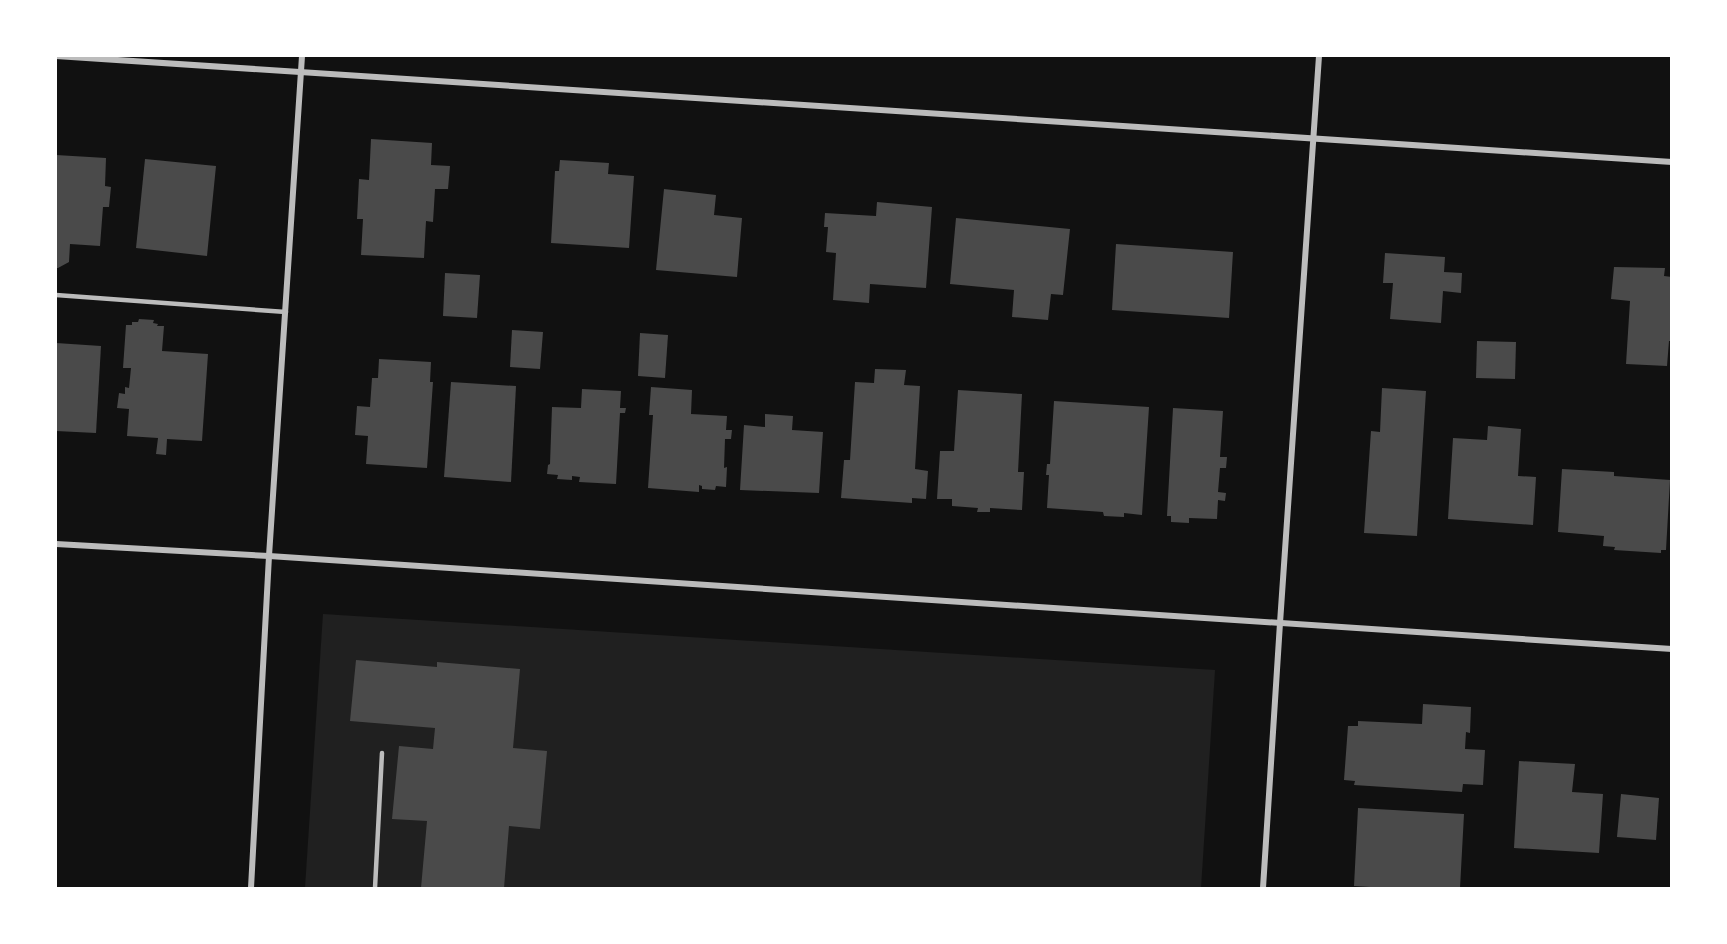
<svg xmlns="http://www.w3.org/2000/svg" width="1727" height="944" viewBox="0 0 1727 944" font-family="Commissioner,sans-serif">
<rect width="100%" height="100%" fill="#111"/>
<polygon fill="#202020" points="323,614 1215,670 1201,888 305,888"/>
<g fill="#4a4a4a">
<polygon points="371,139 432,143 431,165 450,166 448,189 435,189 433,222 426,221 424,258 361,255 363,219 357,219 359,179 369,180"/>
<polygon points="56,155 106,158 105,186 111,187 109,207 103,207 100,246 70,244 69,262 58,268 56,268"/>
<polygon points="145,159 216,166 207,256 136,248"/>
<polygon points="560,160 609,163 608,174 634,176 629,248 551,243 555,171 559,171"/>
<polygon points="664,189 716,195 714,215 742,218 737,277 656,270"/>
<polygon points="877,202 932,207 926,288 870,284 869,303 833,300 836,253 826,252 828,227 824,227 825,213 876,216"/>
<polygon points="956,218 1070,229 1063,295 1051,294 1048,320 1012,317 1014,290 950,284"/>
<polygon points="1116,244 1233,252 1229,318 1112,310"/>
<polygon points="1385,253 1445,257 1444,272 1462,273 1461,293 1443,291 1441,323 1390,319 1393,283 1383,283"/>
<polygon points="1614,267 1665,268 1664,276 1672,277 1672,341 1669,341 1667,366 1626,364 1630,301 1611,299"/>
<polygon points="445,273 480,275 477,318 443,316"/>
<polygon points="139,319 154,320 153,323 158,324 157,326 164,326 162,351 208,354 202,441 167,439 166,455 156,454 158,438 127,436 129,409 117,408 119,393 125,394 125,387 129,388 131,368 123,368 126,325 132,325 132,322 138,322"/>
<polygon points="512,330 543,332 540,369 510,367"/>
<polygon points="640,333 668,335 665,378 638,376"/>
<polygon points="1477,341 1516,342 1515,379 1476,378"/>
<polygon points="56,343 101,346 96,433 56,431"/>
<polygon points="379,359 431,362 430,382 433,382 427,468 366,464 368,436 355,435 357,406 370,407 372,378 378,378"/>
<polygon points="875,369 906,370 904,385 920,386 915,469 928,471 926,499 912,498 912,503 841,498 844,460 850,460 855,382 874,383"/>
<polygon points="451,382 516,386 511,482 444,477"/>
<polygon points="651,387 692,390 691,414 727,416 726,430 732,430 731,439 725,439 724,468 727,467 726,487 716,486 715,490 702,489 702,486 699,485 699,492 648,488 653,415 649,415"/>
<polygon points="1382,388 1426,391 1417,536 1364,533 1371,431 1380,432"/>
<polygon points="582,389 621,391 620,408 626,408 625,413 620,413 616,484 579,482 580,477 572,476 572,480 557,479 558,475 547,474 548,465 550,464 552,407 581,408"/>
<polygon points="958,390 1022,394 1018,472 1024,472 1022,510 990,508 990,512 977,512 978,508 952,506 952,499 937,499 940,451 954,451"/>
<polygon points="1054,401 1149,407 1142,515 1124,513 1124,517 1104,516 1103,512 1047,508 1049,475 1046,475 1047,464 1050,464"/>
<polygon points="1173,408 1223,411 1220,457 1227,457 1226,468 1220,468 1218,492 1226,493 1225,501 1218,500 1217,519 1189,518 1189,523 1171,522 1171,516 1167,516"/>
<polygon points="765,414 793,416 792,430 823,432 819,493 740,490 744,425 765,427"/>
<polygon points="1488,426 1521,429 1518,476 1536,477 1533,525 1448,519 1453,438 1487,440"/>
<polygon points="1562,469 1614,472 1614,476 1670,480 1666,550 1661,550 1661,553 1614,550 1615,547 1603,546 1604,536 1558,532"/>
<polygon points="356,660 437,667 437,662 520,669 513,748 547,751 540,829 509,826 504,888 421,888 427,821 392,819 399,746 433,749 435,728 350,721"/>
<polygon points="1423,704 1471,707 1470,733 1466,732 1465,749 1485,750 1483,785 1463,784 1462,792 1354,785 1355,781 1344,780 1348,726 1358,726 1358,721 1422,724"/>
<polygon points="1519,761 1575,764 1572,792 1603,794 1599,853 1514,848"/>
<polygon points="1621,794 1659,798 1656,840 1617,837"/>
<polygon points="1358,808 1464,814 1460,888 1370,888 1370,887 1354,886"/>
</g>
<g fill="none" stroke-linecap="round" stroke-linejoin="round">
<g stroke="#bcbcbc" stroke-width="4.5">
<polyline points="56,295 286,312"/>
<polyline points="375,888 382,753"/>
</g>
<g stroke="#bcbcbc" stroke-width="6">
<polyline points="56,56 1672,162"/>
<polyline points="56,544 269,556 1672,649"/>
<polyline points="251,888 269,556 302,56"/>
<polyline points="1263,888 1280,623 1319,56"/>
</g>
</g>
<rect width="1727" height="944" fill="none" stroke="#ffffff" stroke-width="114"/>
</svg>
